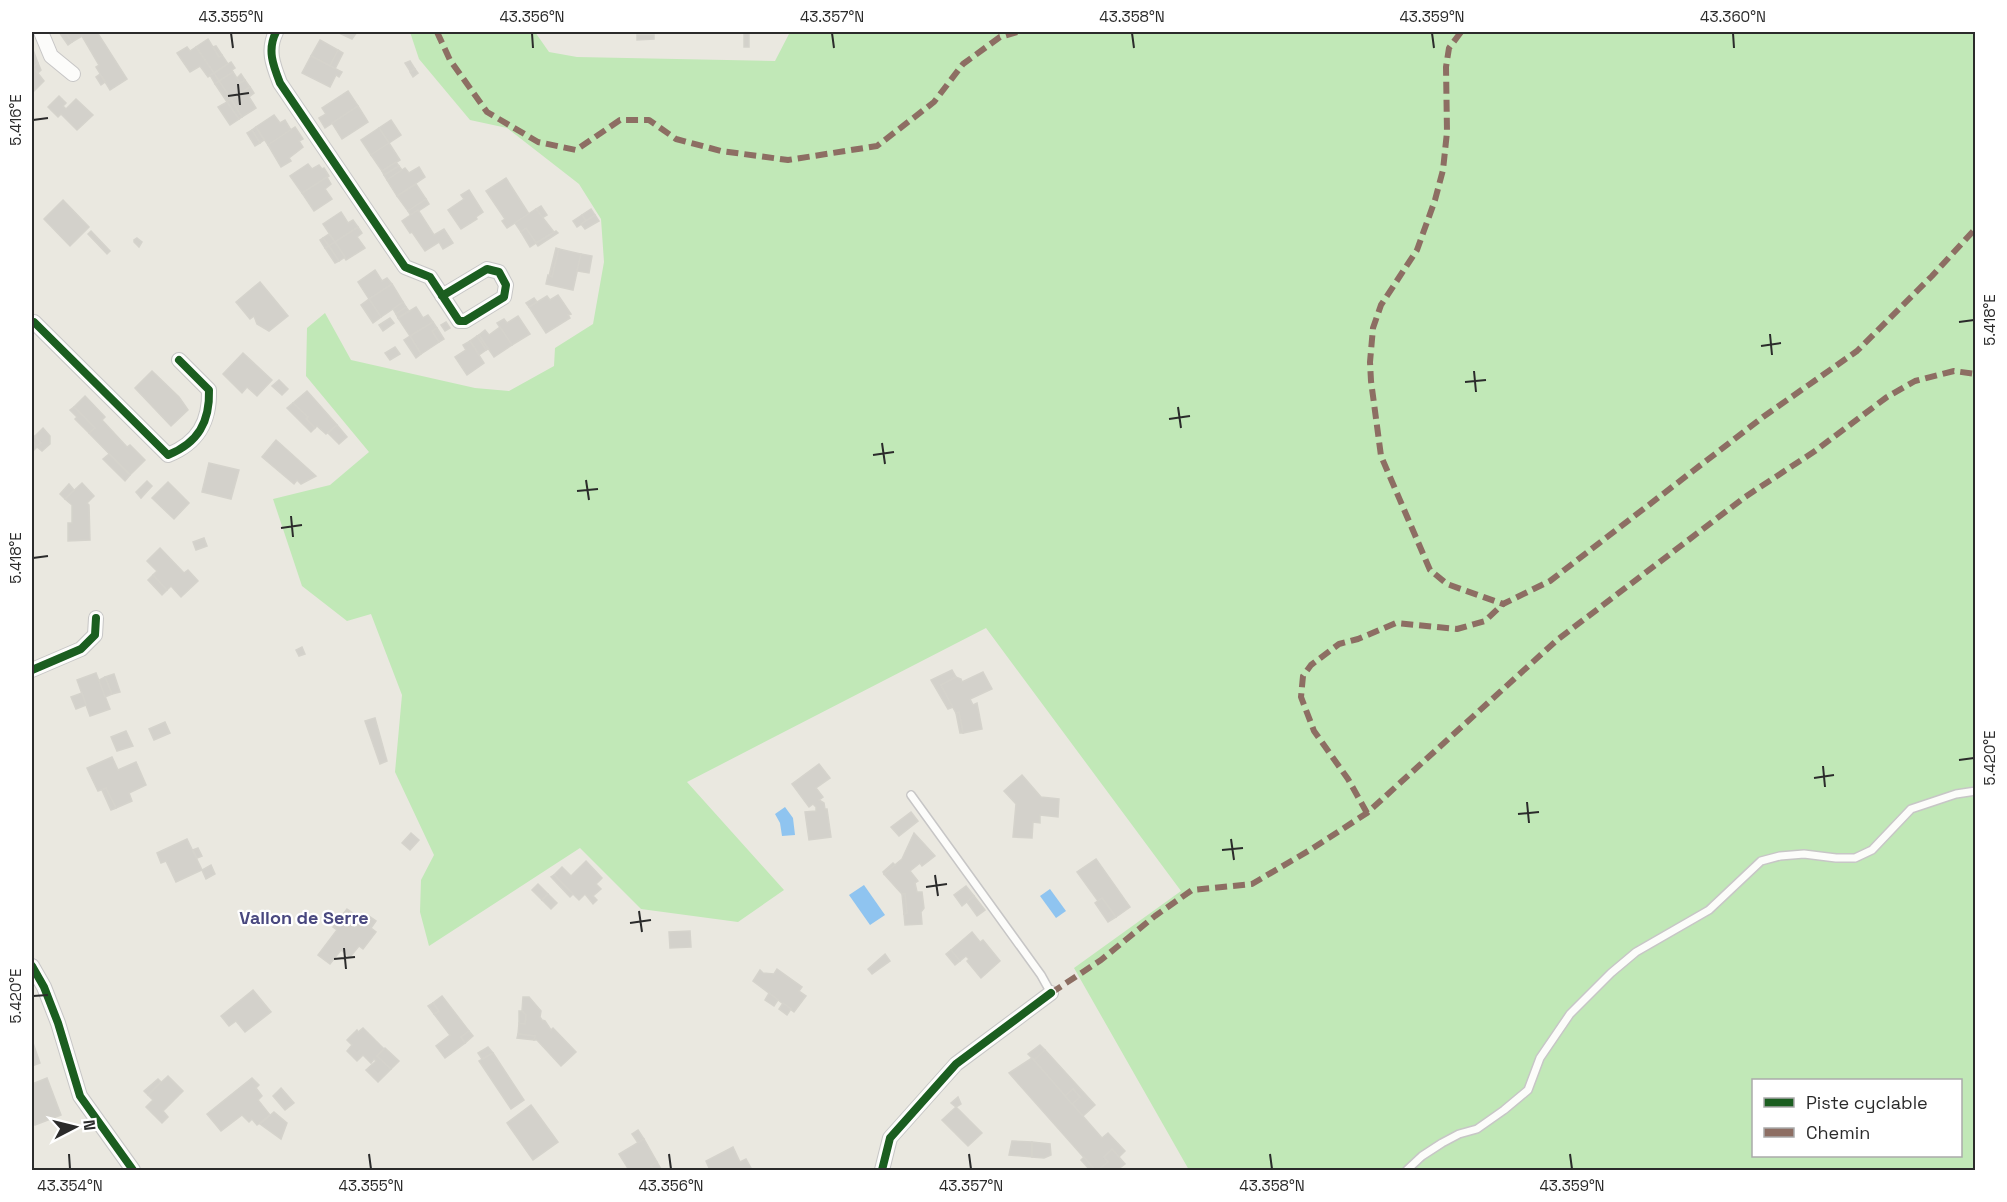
<svg xmlns="http://www.w3.org/2000/svg" width="2007" height="1202" viewBox="0 0 2007 1202" font-family="'Space Grotesk',sans-serif">
<rect width="100%" height="100%" fill="#eae8e0"/>
<path fill="#c1e8b7" fill-rule="evenodd" d="M410,32H535L549,52L577,57L775,61L790,32H1975V1170H1189L1074,968L1181,891L986,628L687,782L784,890L738,922L641,909L580,848L429,946L420,912L421,880L434,855L395,772L402,695L371,614L347,621L302,586L273,499L330,485L369,452L306,376L307,328L325,313L351,360L475,388L509,391L554,366L555,348L593,324L604,262L601,219L579,184L507,128L470,120L419,59ZM1754,1080H1960V1156H1754Z"/>
<g fill="#8fc4f0">
<polygon points="785,807 793,818 795,835 782,836 780,823 775,814"/>
<polygon points="864,885 885,915 870,925 849,895"/>
<polygon points="1050,889 1066,911 1056,918 1040,896"/>
</g>
<g fill="#d3d1cb" stroke="#d5d3cc" stroke-width="1.5">
<polygon points="59,32 65,32 72,42 68,45"/>
<polygon points="65,32 97,32 127,79 110,90 96,67 99,65 82,36 72,42"/>
<polygon points="337,32 357,32 352,39"/>
<rect x="744" y="32" width="5" height="15"/>
<polygon points="637,35 654,35 654,39 637,40"/>
<polygon points="208,39 219,57 222,55 228,64 214,73 196,47"/>
<polygon points="320,40 338,50 330,66 311,56"/>
<polygon points="216,46 222,55 219,57 213,47"/>
<polygon points="32,47 38,63 33,67 44,81 32,93"/>
<polygon points="187,47 190,51 196,47 214,73 208,77 200,66 190,72 177,53"/>
<polygon points="338,50 343,53 335,69 330,66"/>
<polygon points="311,56 342,72 339,77 336,75 330,87 302,73"/>
<polygon points="410,61 415,69 410,71 405,63"/>
<polygon points="231,62 235,68 232,70 233,72 219,81 214,73"/>
<polygon points="38,63 41,70 38,73 33,67"/>
<polygon points="415,69 418,73 413,77 410,72"/>
<polygon points="233,72 240,83 245,80 250,87 231,99 219,81"/>
<polygon points="214,73 219,81 215,84 210,75"/>
<polygon points="100,74 105,82 101,85 96,77"/>
<polygon points="241,74 245,80 240,83 237,78"/>
<polygon points="219,81 231,99 227,102 215,84"/>
<polygon points="250,87 254,93 249,97 256,108 242,117 231,99"/>
<polygon points="348,91 358,106 325,128 319,118 326,114 322,108"/>
<polygon points="59,96 66,103 63,106 66,109 76,99 93,115 77,130 61,114 58,117 48,107"/>
<polygon points="231,99 242,117 239,119 227,102"/>
<polygon points="227,102 239,119 230,125 218,107"/>
<polygon points="358,106 368,122 342,139 332,123"/>
<polygon points="274,115 280,123 285,120 291,130 268,145 256,127"/>
<polygon points="391,120 401,135 389,143 379,128"/>
<polygon points="256,127 264,140 260,143 252,130"/>
<polygon points="295,127 303,139 299,141 303,147 289,158 291,161 281,167 268,145"/>
<polygon points="379,128 389,143 371,155 361,140"/>
<polygon points="252,130 260,143 255,146 247,133"/>
<polygon points="389,143 400,160 382,171 371,155"/>
<polygon points="396,162 399,166 384,175 382,171"/>
<polygon points="308,164 312,169 319,165 322,169 324,168 329,176 302,193 290,176"/>
<polygon points="399,166 402,170 387,180 384,175"/>
<polygon points="419,167 425,177 397,196 387,180 405,168 409,173"/>
<polygon points="327,177 331,184 325,189 332,199 314,211 302,193"/>
<polygon points="506,178 529,214 507,228 502,221 505,219 486,191"/>
<polygon points="416,184 426,199 408,211 397,196"/>
<polygon points="469,190 483,212 476,217 477,219 461,229 448,210 464,199 461,195"/>
<polygon points="426,199 429,204 411,216 408,211"/>
<polygon points="63,200 89,227 70,246 44,219"/>
<polygon points="541,206 547,215 542,218 536,209"/>
<polygon points="536,209 554,232 536,243 526,228 521,232 515,223"/>
<polygon points="591,209 595,215 586,221 582,215"/>
<polygon points="418,210 434,235 444,229 453,243 443,249 439,242 425,251 412,232 410,233 402,221"/>
<polygon points="341,212 348,223 353,220 358,227 335,242 323,224"/>
<polygon points="582,215 586,221 577,227 573,221"/>
<polygon points="595,215 599,221 585,229 581,224"/>
<polygon points="358,227 362,233 357,237 365,248 346,260 335,242"/>
<polygon points="526,228 536,243 530,247 521,232"/>
<polygon points="91,231 110,251 107,254 88,234"/>
<polygon points="556,231 558,233 538,246 536,243"/>
<polygon points="329,234 335,242 329,246 323,238"/>
<polygon points="137,238 142,242 139,247 134,242 134,240"/>
<polygon points="323,238 329,246 325,248 320,240"/>
<polygon points="335,242 345,257 339,261 329,246"/>
<polygon points="329,246 339,261 335,263 325,248"/>
<polygon points="556,248 559,249 552,277 549,276"/>
<polygon points="559,249 581,254 573,290 546,284 548,275 552,277"/>
<polygon points="581,254 592,256 589,273 577,271"/>
<polygon points="375,270 382,281 387,278 392,284 369,299 358,282"/>
<polygon points="260,282 288,316 269,331 257,324 254,316 250,319 236,302"/>
<polygon points="392,284 403,302 381,317 369,299"/>
<polygon points="558,295 571,314 568,315 570,318 546,333 529,307 547,296 550,300"/>
<polygon points="534,298 537,302 529,307 526,303"/>
<polygon points="369,299 381,317 373,323 361,305"/>
<polygon points="403,302 406,307 396,314 393,309"/>
<polygon points="406,307 409,311 398,318 396,314"/>
<polygon points="416,307 423,318 428,315 433,322 410,336 398,318"/>
<polygon points="518,316 530,334 512,345 497,323 504,319 507,323"/>
<polygon points="390,318 394,323 383,331 379,325"/>
<polygon points="433,322 437,328 432,331 439,342 421,354 410,336"/>
<polygon points="446,322 450,328 445,331 441,325"/>
<polygon points="500,327 512,345 494,357 479,335 485,330 489,335"/>
<polygon points="437,328 444,339 439,342 432,331"/>
<polygon points="479,335 488,349 486,350 477,336"/>
<polygon points="410,336 421,354 416,358 404,340"/>
<polygon points="477,336 486,350 479,355 470,341"/>
<polygon points="470,341 484,363 467,375 455,357 466,350 463,345"/>
<polygon points="395,347 400,354 390,360 385,353"/>
<polygon points="243,353 272,380 257,396 247,387 242,393 223,374"/>
<polygon points="152,371 179,397 188,410 171,426 135,388"/>
<polygon points="279,380 288,389 282,395 272,386"/>
<polygon points="307,391 337,425 326,434 317,426 315,428 306,419 308,417 293,403"/>
<polygon points="85,396 105,417 102,420 127,447 130,445 145,460 130,475 89,433 95,428 74,407"/>
<polygon points="293,403 308,417 306,419 315,428 311,432 287,408"/>
<polygon points="74,407 95,428 89,433 75,419 77,417 70,410"/>
<polygon points="337,425 347,437 339,444 328,433"/>
<polygon points="43,428 50,436 50,444 42,451 37,447 32,452 32,440 37,446 41,443 35,436"/>
<polygon points="35,436 41,443 37,446 32,440"/>
<polygon points="276,440 316,476 301,484 297,480 294,484 262,457"/>
<polygon points="109,454 130,475 125,481 103,459"/>
<polygon points="209,463 239,470 231,499 202,492"/>
<polygon points="147,481 152,486 141,498 136,492"/>
<polygon points="168,482 189,503 174,519 152,498"/>
<polygon points="82,483 94,496 87,503 89,505 90,540 68,541 68,523 72,523 72,505 65,499"/>
<polygon points="69,484 74,490 65,499 60,494"/>
<polygon points="204,538 207,546 196,550 193,542"/>
<polygon points="160,548 184,573 188,570 198,581 181,597 171,586 167,590 153,575 157,571 147,561"/>
<polygon points="153,575 167,590 162,595 148,580"/>
<polygon points="302,647 305,654 299,656 296,650"/>
<polygon points="952,670 956,677 941,685 953,707 948,709 931,680"/>
<polygon points="983,672 992,689 970,699 973,705 977,703 982,729 963,733 959,712 956,713 941,685 956,677 961,679 962,682"/>
<polygon points="96,673 110,709 90,716 77,680"/>
<polygon points="114,674 120,692 112,694 105,677"/>
<polygon points="105,677 112,694 105,697 99,680"/>
<polygon points="82,693 86,705 76,709 71,697"/>
<polygon points="959,712 963,733 960,733 956,713"/>
<polygon points="375,718 387,761 380,764 365,721"/>
<polygon points="165,722 170,733 154,740 149,729"/>
<polygon points="126,731 133,746 117,751 111,737"/>
<polygon points="112,757 118,770 136,762 146,785 129,793 132,801 116,808 106,788 98,791 87,768"/>
<polygon points="819,764 830,778 816,788 823,797 819,800 824,803 825,809 827,809 831,837 809,840 805,812 816,811 816,807 813,804 809,807 792,784"/>
<polygon points="1022,775 1041,797 1059,799 1058,817 1040,815 1040,823 1033,822 1032,838 1013,837 1016,804 1004,791"/>
<polygon points="106,788 116,808 111,810 102,790"/>
<polygon points="911,812 918,821 899,836 891,827"/>
<polygon points="411,833 419,840 410,850 402,843"/>
<polygon points="914,833 935,856 922,866 920,863 910,871 918,881 915,883 917,892 922,892 924,908 921,912 922,924 905,925 904,914 907,913 905,894 902,894 884,874 902,859"/>
<polygon points="187,839 202,870 176,882 166,861 161,863 157,853"/>
<polygon points="198,848 202,856 197,858 193,850"/>
<polygon points="1096,859 1130,907 1116,917 1102,898 1098,901 1077,872"/>
<polygon points="586,861 602,878 596,884 601,889 593,896 597,900 593,904 585,894 579,900 554,875 562,867 571,876"/>
<polygon points="893,863 895,865 884,874 883,872"/>
<polygon points="211,865 215,874 206,879 202,870"/>
<polygon points="554,875 573,894 570,897 551,877"/>
<polygon points="538,884 548,894 542,900 532,890"/>
<polygon points="966,886 974,896 962,906 954,895"/>
<polygon points="548,894 557,903 551,909 542,900"/>
<polygon points="902,894 905,894 907,913 904,914"/>
<polygon points="974,896 985,910 977,916 967,902"/>
<polygon points="1102,898 1116,917 1108,922 1095,903"/>
<polygon points="347,909 354,914 348,922 355,928 366,914 376,921 371,928 376,932 363,949 359,946 350,957 341,950 330,964 318,955 337,930 333,927"/>
<polygon points="690,931 691,947 670,948 669,932"/>
<polygon points="972,932 980,942 983,940 1000,961 981,978 967,961 969,959 966,956 960,961 951,950"/>
<polygon points="951,950 960,961 955,965 946,954"/>
<polygon points="885,954 890,961 872,974 868,969"/>
<polygon points="777,969 802,987 799,991 806,996 794,1012 753,981 760,970 763,973 774,974"/>
<polygon points="253,990 271,1012 245,1032 236,1021 229,1026 221,1016"/>
<polygon points="769,993 778,1000 774,1006 765,1000"/>
<polygon points="442,996 469,1031 461,1037 465,1043 445,1058 436,1046 450,1035 434,1014 439,1011 433,1003"/>
<polygon points="523,997 529,997 541,1011 540,1017 542,1020 545,1021 551,1030 553,1028 576,1052 561,1066 537,1040 534,1040 535,1036 518,1034 519,1023 525,1024 526,1015 522,1011"/>
<polygon points="433,1003 439,1011 434,1014 428,1006"/>
<polygon points="783,1003 791,1009 787,1015 779,1009"/>
<polygon points="519,1011 522,1011 526,1015 525,1024 519,1023"/>
<polygon points="363,1028 384,1049 377,1056 391,1069 378,1082 366,1070 376,1061 374,1059 371,1063 363,1055 357,1061 347,1051 352,1045 347,1040 357,1030 358,1032"/>
<polygon points="469,1031 473,1036 465,1043 461,1037"/>
<polygon points="518,1034 535,1036 534,1040 517,1038"/>
<polygon points="32,1040 40,1063 32,1066"/>
<polygon points="1040,1045 1045,1050 1034,1060 1028,1054"/>
<polygon points="488,1047 493,1053 482,1059 478,1053"/>
<polygon points="385,1048 399,1061 391,1069 377,1056"/>
<polygon points="1045,1050 1095,1105 1083,1116 1072,1104 1080,1097 1073,1089 1065,1096 1034,1060"/>
<polygon points="493,1053 524,1100 511,1109 479,1061"/>
<polygon points="1032,1058 1102,1138 1108,1133 1125,1151 1119,1157 1112,1149 1104,1157 1108,1162 1098,1170 1095,1170 1009,1073"/>
<polygon points="168,1076 183,1091 163,1111 168,1117 162,1123 146,1107 153,1100 148,1095"/>
<polygon points="47,1078 61,1115 35,1125 32,1115 32,1084"/>
<polygon points="252,1078 259,1085 256,1088 262,1096 258,1100 270,1115 257,1125 252,1119 249,1122 242,1115 221,1131 207,1114"/>
<polygon points="158,1079 161,1082 148,1095 144,1091"/>
<polygon points="281,1088 294,1103 285,1110 273,1096"/>
<polygon points="1073,1089 1080,1097 1072,1104 1065,1096"/>
<polygon points="958,1097 961,1104 956,1107 951,1103"/>
<polygon points="531,1105 558,1142 533,1160 507,1123"/>
<polygon points="956,1107 982,1133 968,1146 942,1120"/>
<polygon points="274,1112 287,1123 281,1139 260,1124"/>
<polygon points="638,1130 644,1139 638,1143 632,1134"/>
<polygon points="644,1139 657,1162 651,1166 654,1170 629,1170 619,1154"/>
<polygon points="1012,1141 1032,1142 1032,1157 1009,1155"/>
<polygon points="1032,1142 1050,1144 1051,1155 1044,1158 1032,1157"/>
<polygon points="733,1147 740,1162 746,1159 752,1170 710,1170 706,1161"/>
<polygon points="1112,1149 1125,1164 1117,1170 1098,1170 1108,1162 1104,1157"/>
<polygon points="1084,1157 1095,1170 1090,1170 1081,1160"/>
<polygon points="657,1162 661,1169 654,1170 651,1166"/>
</g>
<g fill="none" stroke-linecap="round" stroke-linejoin="round">
<g stroke="#c7c6c6" stroke-width="10">
<g id="lane">
<polyline points="911,795 1041,975 1051,993"/>
<polyline points="1407,1170 1422,1156 1442,1143 1459,1134 1477,1129 1504,1110 1528,1090 1540,1058 1570,1014 1611,973 1636,952 1709,910 1761,861 1780,856 1804,854 1836,858 1855,858 1872,850 1911,809 1956,794 1976,791"/>
</g>
</g>
<g stroke="#c7c6c6" stroke-width="16">
<g id="street">
<polyline points="41,32 51,56 73,74"/>
<path d="M276,32C267,50 273,65 280,83L405,267L430,277L459,321H465L504,297L506,285L499,272L487,269L442,296"/>
<path d="M32,322H34L168,455C198,443 210,422 209,390L179,360"/>
<polyline points="32,670 81,649 95,635 96,618"/>
<polyline points="32,966 44,987 58,1023 80,1096 133,1170"/>
<polyline points="882,1170 890,1138 956,1064 1051,993"/>
</g>
</g>
<use href="#lane" stroke="#fcfcfa" stroke-width="7"/>
<use href="#street" stroke="#fcfcfa" stroke-width="14"/>
<g stroke="#8d6e63" stroke-width="6" stroke-dasharray="12 6" stroke-linecap="butt">
<polyline points="437,32 450,60 487,112 538,142 576,150 620,120 649,120 676,139 721,151 788,160 877,146 934,102 963,64 1000,37 1017,32"/>
<polyline points="1461,32 1449,48 1446,67 1447,132 1443,170 1435,200 1417,250 1381,305 1373,328 1370,362 1371,381 1381,456 1430,570 1447,584 1503,604 1550,581 1763,417 1857,351 1932,276 1976,228"/>
<polyline points="1367,813 1348,779 1314,731 1301,697 1303,676 1311,665 1339,644 1358,639 1396,623 1457,629 1485,621 1503,604"/>
<polyline points="1051,993 1101,960 1155,916 1192,890 1252,884 1310,850 1367,813 1557,640 1745,497 1815,451 1887,397 1915,381 1954,371 1976,374"/>
</g>
<g stroke="#fff" stroke-width="11">
<g id="cycleway">
<path d="M276,32C267,50 273,65 280,83L405,267L430,277L459,321H465L504,297L506,285L499,272L487,269L442,296"/>
<path d="M32,322H34L168,455C198,443 210,422 209,390L179,360"/>
<polyline points="32,670 81,649 95,635 96,618"/>
<polyline points="32,966 44,987 58,1023 80,1096 133,1170"/>
<polyline points="882,1170 890,1138 956,1064 1051,993"/>
</g>
</g>
<use href="#cycleway" stroke="#1b5e20" stroke-width="8"/>
</g>
<path fill="none" stroke="#2b2b2b" stroke-width="2" d="M231,33L233,48M532,33L533,48M832,33L834,48M1132,33L1134,48M1432,33L1434,48M1733,33L1734,48M238,84L240,105M228,96L249,93M33,120L48,118M1959,322L1974,320M1770,334L1772,355M1761,346L1781,343M1474,371L1476,392M1465,382L1486,380M1178,407L1181,428M1169,419L1190,416M882,443L885,464M873,455L894,452M586,480L589,500M577,491L598,489M291,516L293,537M281,528L302,525M33,558L48,556M1959,760L1974,758M1823,766L1825,787M1814,778L1834,775M1527,802L1529,823M1518,814L1539,812M1231,839L1234,860M1222,850L1243,848M935,875L938,896M926,887L947,884M639,911L642,932M630,923L651,920M344,948L346,969M334,959L355,957M33,996L48,995M69,1154L70,1169M369,1154L371,1169M669,1154L671,1169M969,1154L971,1169M1270,1154L1272,1169M1570,1154L1572,1169"/>
<g text-anchor="middle" stroke-width="4.5" stroke-linejoin="round" paint-order="stroke">
<g font-size="18" font-weight="bold" fill="#49487f" stroke="#fff">
<text x="304" y="924">Vallon de Serre</text>
</g>
</g>
<rect width="2007" height="1202" fill="none" stroke="#ffffff" stroke-width="66"/>
<rect x="1752" y="1079" width="210" height="78" fill="#ffffff" stroke="#aaaaaa" stroke-width="1.5"/>
<rect x="1764" y="1098" width="30" height="9" fill="#1b5e20" stroke="#aaaaaa" stroke-width="1.5"/>
<text x="1806" y="1109" font-size="18" fill="#2b2b2b">Piste cyclable</text>
<rect x="1764" y="1128" width="30" height="9" fill="#8d6e63" stroke="#aaaaaa" stroke-width="1.5"/>
<text x="1806" y="1139" font-size="18" fill="#2b2b2b">Chemin</text>
<g transform="translate(75 1127) rotate(83)" stroke="#ffffff" stroke-width="4.5" paint-order="stroke">
<path d="M0-4.5L10 22L0 15L-10 22Z" fill="#2b2b2b"/>
<text y="-9" font-size="16" font-weight="bold" text-anchor="middle" fill="#2b2b2b">N</text>
</g>
<rect x="33" y="33" width="1941" height="1136" fill="none" stroke="#2b2b2b" stroke-width="2"/>
<g font-size="15" text-anchor="middle" fill="#2b2b2b">
<text x="231" y="22">43.355°N</text>
<text x="532" y="22">43.356°N</text>
<text x="832" y="22">43.357°N</text>
<text x="1132" y="22">43.358°N</text>
<text x="1432" y="22">43.359°N</text>
<text x="1733" y="22">43.360°N</text>
<text transform="translate(16 120) rotate(-90)" y="5">5.416°E</text>
<text transform="translate(1990 320) rotate(-90)" y="5">5.418°E</text>
<text transform="translate(16 558) rotate(-90)" y="5">5.418°E</text>
<text transform="translate(1990 758) rotate(-90)" y="5">5.420°E</text>
<text transform="translate(16 996) rotate(-90)" y="5">5.420°E</text>
<text x="70" y="1191">43.354°N</text>
<text x="371" y="1191">43.355°N</text>
<text x="671" y="1191">43.356°N</text>
<text x="971" y="1191">43.357°N</text>
<text x="1272" y="1191">43.358°N</text>
<text x="1572" y="1191">43.359°N</text>
</g>
</svg>
